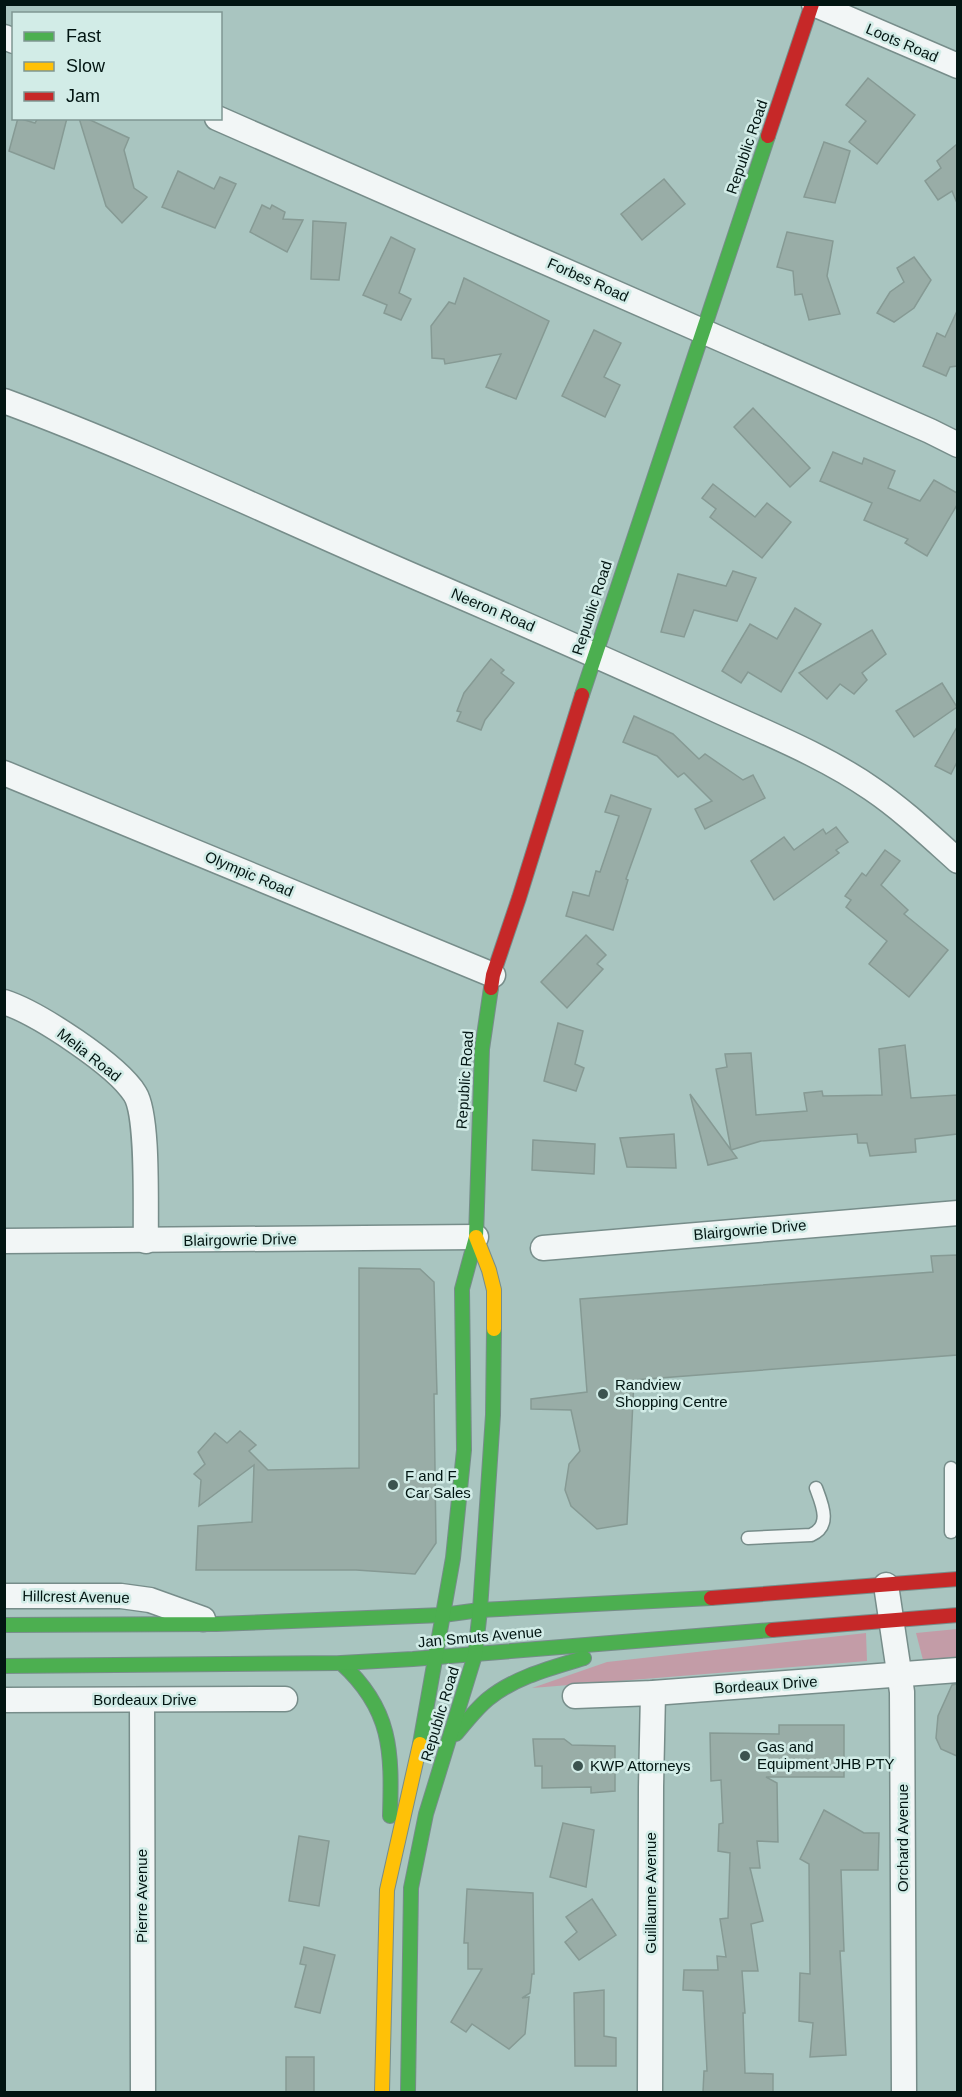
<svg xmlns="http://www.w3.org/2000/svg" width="962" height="2097" viewBox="0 0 962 2097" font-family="Arial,sans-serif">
<rect width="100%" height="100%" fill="#a9c5c0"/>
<g fill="#c39ca7">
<polygon points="957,1629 957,1657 923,1660 916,1633"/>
<polygon points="866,1633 867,1661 532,1688 607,1662"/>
</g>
<g fill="#99ada7" stroke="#869a94" stroke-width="1.5">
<polygon points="868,78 915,115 877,164 849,142 866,121 846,105"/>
<polygon points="18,118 35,123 38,118 67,118 54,169 9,151"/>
<polygon points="79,118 86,118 129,138 124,150 134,188 147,197 122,223 106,206"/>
<polygon points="824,142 850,151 835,203 804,197"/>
<polygon points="957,144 957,203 952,191 938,200 925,181 941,168 937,161"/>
<polygon points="178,171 214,189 220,177 236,184 215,228 162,207"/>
<polygon points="664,179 685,204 642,240 621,214"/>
<polygon points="262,205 270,209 272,205 285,212 283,219 303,220 287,252 250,232"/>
<polygon points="313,221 346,223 339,280 311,279"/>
<polygon points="787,232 833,241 827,276 840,314 809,320 802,294 795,295 793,271 777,267"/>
<polygon points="391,237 415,249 399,293 411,299 401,320 384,313 387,305 363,295"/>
<polygon points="914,257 931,280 914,308 894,322 877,313 890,292 904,282 897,268"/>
<polygon points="464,278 549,321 516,399 486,387 501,354 445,364 444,359 432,358 431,326 449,302 455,304"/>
<polygon points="957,311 957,366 950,367 946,376 923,366 937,333 945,337"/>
<polygon points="594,330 621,343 604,377 620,385 605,417 562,396"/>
<polygon points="753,408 810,468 790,487 734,427"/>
<polygon points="833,452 862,464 864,458 895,471 888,488 920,501 934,480 957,493 957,505 927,556 905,543 908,539 864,520 872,503 820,481"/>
<polygon points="713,484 755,517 767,503 791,522 762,558 710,517 716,509 702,498"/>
<polygon points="733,571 756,578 737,621 694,610 684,637 661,632 678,574 726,586"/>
<polygon points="795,608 821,624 781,692 748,672 741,683 722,671 750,624 777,639"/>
<polygon points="872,630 886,654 862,673 867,680 854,694 840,684 827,699 799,673"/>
<polygon points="491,659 504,670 501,673 514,683 485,720 481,730 457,721 461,712 457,711 464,693"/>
<polygon points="942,683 957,707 914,737 896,711"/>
<polygon points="634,716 673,734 699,759 705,754 743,780 753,775 765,798 705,829 695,809 712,801 684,773 678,777 657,756 623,742"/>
<polygon points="957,727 957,762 951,774 935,766"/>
<polygon points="611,795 651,809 626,879 628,880 613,930 566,916 573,892 589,896 596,871 600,872 619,816 605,812"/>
<polygon points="836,827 848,842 836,850 839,853 774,900 751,861 784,837 794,850 823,829 826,834"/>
<polygon points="885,850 900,861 881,885 908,910 904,914 948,950 909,997 869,964 887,941 846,907 851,900 845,896 862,873 866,876"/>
<polygon points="586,935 606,955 597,964 603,969 567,1008 541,982"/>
<polygon points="558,1023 583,1031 575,1064 584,1068 576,1091 544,1081"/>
<polygon points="905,1045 911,1098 957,1095 957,1134 915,1139 916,1152 870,1156 867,1143 858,1143 857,1134 761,1141 731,1150 737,1158 708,1165 690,1094 731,1150 716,1069 727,1067 725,1054 751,1053 756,1115 807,1111 804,1093 822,1091 823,1096 882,1095 879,1049"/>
<polygon points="674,1134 676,1168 627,1167 620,1138"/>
<polygon points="533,1140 595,1144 594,1174 532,1170"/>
<polygon points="957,1255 957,1355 634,1380 627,1524 597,1529 571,1506 565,1490 569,1464 580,1451 571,1410 531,1409 531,1399 587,1392 580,1299 933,1272 931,1256"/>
<polygon points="359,1268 420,1269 434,1282 437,1394 434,1394 436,1543 415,1574 356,1570 196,1570 198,1526 252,1522 254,1465 199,1506 201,1480 194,1474 205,1464 198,1452 215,1433 227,1443 240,1431 256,1445 249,1451 268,1470 359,1468"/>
<polygon points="957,1684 957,1756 941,1749 936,1738 938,1716 952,1685"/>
<polygon points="779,1725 844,1725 844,1777 766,1777 777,1783 778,1842 757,1841 760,1868 750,1868 763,1921 751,1924 758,1971 742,1971 745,2013 743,2013 745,2073 773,2074 773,2092 703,2092 704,2071 707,2071 703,1991 683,1990 684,1970 718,1970 717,1956 726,1957 720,1919 728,1918 730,1853 718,1851 719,1824 723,1823 721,1780 711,1781 710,1733 779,1734"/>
<polygon points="533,1739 564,1739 572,1745 615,1746 615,1791 591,1793 591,1787 542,1788 542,1766 535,1766"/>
<polygon points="824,1810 864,1833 879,1833 878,1870 841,1870 844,1951 840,1951 846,2055 810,2057 813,2023 799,2021 800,1973 810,1974 809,1864 800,1859"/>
<polygon points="563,1823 594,1830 586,1887 550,1877"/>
<polygon points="299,1836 329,1841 319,1906 289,1901"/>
<polygon points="467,1889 533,1893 534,1974 532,1974 530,1993 522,1998 529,1997 525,2034 509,2049 472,2024 466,2032 451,2022 482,1969 468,1969 468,1943 464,1943"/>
<polygon points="592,1899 616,1935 579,1960 565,1942 577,1932 566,1917"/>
<polygon points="304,1947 335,1955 320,2013 295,2007 306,1965 300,1964"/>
<polygon points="604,1990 604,2036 616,2038 616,2066 575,2066 574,1993"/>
<rect x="286" y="2057" width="28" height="35"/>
</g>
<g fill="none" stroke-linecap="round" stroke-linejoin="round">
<g stroke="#778d8a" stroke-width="15">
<g id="lane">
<polyline points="951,1532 951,1468"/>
<path d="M748,1538L811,1535C832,1526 822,1504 816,1488"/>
</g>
</g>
<g stroke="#778d8a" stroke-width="27">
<g id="street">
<polyline points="814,4 958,66"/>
<polyline points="4,37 14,41"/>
<polyline points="217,118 930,431 958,445"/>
<path d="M4,401C150,455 289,523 432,584C525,624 618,665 710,707C764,732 823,755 872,789C903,810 930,836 958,861"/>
<polyline points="4,773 493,975"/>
<path d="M4,1002C38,1013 117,1065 135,1094C149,1116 145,1211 146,1241"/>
<polyline points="4,1241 476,1237"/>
<polyline points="543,1248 958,1213"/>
<polyline points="886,1585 902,1692 904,2092"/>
<polyline points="4,1596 121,1596 150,1600 203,1619"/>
<polyline points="575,1696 653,1693 958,1670"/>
<polyline points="4,1700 285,1699"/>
<polyline points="142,1700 143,2092"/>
<polyline points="650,2092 651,1787 653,1693"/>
</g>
</g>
<g stroke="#778d8a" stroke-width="16">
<g id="fast">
<polyline points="582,695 768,136"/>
<polyline points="4,1625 216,1624 443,1615 480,1610 711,1598"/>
<path d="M341,1663C392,1709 392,1751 390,1816"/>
<polyline points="4,1666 341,1663 413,1659 772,1630"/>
<path d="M456,1734C466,1722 476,1709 488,1699C515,1677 551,1668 584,1658"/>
<polyline points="420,1744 453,1558 464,1450 462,1289 476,1237 482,1049 491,988"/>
<polyline points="408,2092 411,1888 426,1814 475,1655 480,1610 493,1415 494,1329"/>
</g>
</g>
<g stroke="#778d8a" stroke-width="16">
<g id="slow">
<polyline points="476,1237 489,1270 494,1290 494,1329"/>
<polyline points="382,2092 387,1890 420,1744"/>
</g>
</g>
<g stroke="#778d8a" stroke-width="16">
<g id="jam">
<polyline points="768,136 812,4"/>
<polyline points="491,988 493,975 519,898 582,695"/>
<polyline points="711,1598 958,1579"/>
<polyline points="772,1630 958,1615"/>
</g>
</g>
<use href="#lane" stroke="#f2f6f6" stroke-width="12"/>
<use href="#street" stroke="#f2f6f6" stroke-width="24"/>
<use href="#fast" stroke="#4caf50" stroke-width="14"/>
<use href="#slow" stroke="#ffc107" stroke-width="14"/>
<use href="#jam" stroke="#c62828" stroke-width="14"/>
</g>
<g fill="#3c534f" stroke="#d2ece7" stroke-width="2">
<circle cx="603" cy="1394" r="6"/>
<circle cx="393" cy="1485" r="6"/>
<circle cx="745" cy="1756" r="6"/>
<circle cx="578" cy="1766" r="6"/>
</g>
<g text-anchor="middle" stroke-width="5" stroke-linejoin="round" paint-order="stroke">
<g font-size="15" fill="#021512" stroke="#d2ece7">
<text transform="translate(902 43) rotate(23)" y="5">Loots Road</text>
<text transform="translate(747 147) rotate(-71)" y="5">Republic Road</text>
<text transform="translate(588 280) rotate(24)" y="5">Forbes Road</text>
<text transform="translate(592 608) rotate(-72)" y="5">Republic Road</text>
<text transform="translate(493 610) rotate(23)" y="5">Neeron Road</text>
<text transform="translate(249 874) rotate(23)" y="5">Olympic Road</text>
<text transform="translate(89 1055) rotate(38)" y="5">Melia Road</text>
<text transform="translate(465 1080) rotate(-86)" y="5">Republic Road</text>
<text transform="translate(750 1230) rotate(-5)" y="5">Blairgowrie Drive</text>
<text transform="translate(240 1240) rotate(-1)" y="5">Blairgowrie Drive</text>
<text transform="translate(76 1597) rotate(1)" y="5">Hillcrest Avenue</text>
<text transform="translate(480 1637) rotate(-5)" y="5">Jan Smuts Avenue</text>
<text transform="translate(766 1685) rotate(-4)" y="5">Bordeaux Drive</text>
<text x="145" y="1705">Bordeaux Drive</text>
<text transform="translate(440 1714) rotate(-73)" y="5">Republic Road</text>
<text transform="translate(903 1838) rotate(-90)" y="5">Orchard Avenue</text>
<text transform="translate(651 1893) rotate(-90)" y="5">Guillaume Avenue</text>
<text transform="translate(142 1896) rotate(-90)" y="5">Pierre Avenue</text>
</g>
<g font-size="15" fill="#021512" stroke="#d2ece7" text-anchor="start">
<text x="615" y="1390">Randview<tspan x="615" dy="17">Shopping Centre</tspan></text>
<text x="405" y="1481">F and F<tspan x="405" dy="17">Car Sales</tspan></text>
<text x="757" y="1752">Gas and<tspan x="757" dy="17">Equipment JHB PTY</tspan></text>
<text x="590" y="1771">KWP Attorneys</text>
</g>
</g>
<rect width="962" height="2097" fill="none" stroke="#021512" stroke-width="12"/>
<rect x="12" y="12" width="210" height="108" fill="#d2ece7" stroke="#7f9692" stroke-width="1.5"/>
<rect x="24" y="32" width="30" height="9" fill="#4caf50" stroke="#7f9692" stroke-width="1.5"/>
<text x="66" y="42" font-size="18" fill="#021512">Fast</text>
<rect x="24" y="62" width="30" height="9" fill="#ffc107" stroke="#7f9692" stroke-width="1.5"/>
<text x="66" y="72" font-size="18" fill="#021512">Slow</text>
<rect x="24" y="92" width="30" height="9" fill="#c62828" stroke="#7f9692" stroke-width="1.5"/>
<text x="66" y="102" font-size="18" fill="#021512">Jam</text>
</svg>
